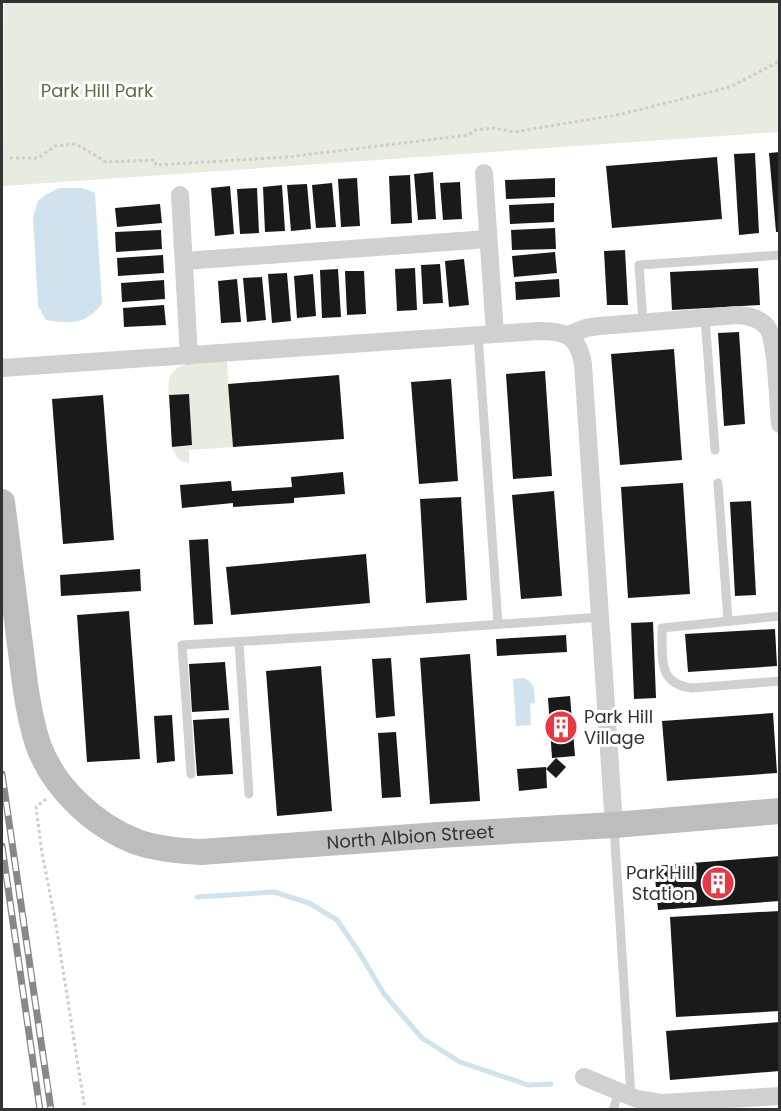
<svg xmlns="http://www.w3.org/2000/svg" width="781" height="1111" viewBox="0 0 781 1111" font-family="Poppins,sans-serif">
<rect width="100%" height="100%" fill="#fff"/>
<g fill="#e6ecdf">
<polygon points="4,2 779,2 779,132 3,186"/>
<path d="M198,362H227L233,447L189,450V463C178,461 176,457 172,447L192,445L189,394L169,395C166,372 175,365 198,362Z"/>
</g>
<g fill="#cfe2ee">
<path d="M59,188H83L95,193L102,304C85,325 70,324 46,320L38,306L33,217L38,201L47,194Z"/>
<path d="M523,678C536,682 534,691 535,703L530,704L531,725L516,726L513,679Z"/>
</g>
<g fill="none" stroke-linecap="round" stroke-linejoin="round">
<polyline stroke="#cfe2ee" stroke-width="5" points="197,897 274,892 309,903 337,920 359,952 384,994 422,1038 460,1062 528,1085 551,1084"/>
</g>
<g fill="#1a1a1a">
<polygon points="780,152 780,232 776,232 769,153"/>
<polygon points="755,153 759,233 739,235 734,154"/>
<polygon points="717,157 722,219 612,228 606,166"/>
<polygon points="433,172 436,219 418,220 414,174"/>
<polygon points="410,175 412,223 391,224 389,176"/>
<polygon points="357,178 360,226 341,227 338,179"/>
<polygon points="555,178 555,197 506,199 505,180"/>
<polygon points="460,182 462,219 443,220 440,183"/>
<polygon points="332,183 336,227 316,228 312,185"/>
<polygon points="307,184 311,229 291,231 287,185"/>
<polygon points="282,185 285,231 265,232 263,187"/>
<polygon points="230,186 234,234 215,236 211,188"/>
<polygon points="257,188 259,233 240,234 237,189"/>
<polygon points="554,203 554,222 510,224 509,205"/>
<polygon points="160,204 162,223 117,227 115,208"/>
<polygon points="555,228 556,249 512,250 511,230"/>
<polygon points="161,230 162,249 116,252 115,232"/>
<polygon points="625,250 628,305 607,305 604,251"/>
<polygon points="555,252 557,273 514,277 512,256"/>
<polygon points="163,255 164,273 118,276 117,258"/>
<polygon points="464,259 469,305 449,307 445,261"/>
<polygon points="440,264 443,303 423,304 421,265"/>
<polygon points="415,268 417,310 397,311 395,269"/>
<polygon points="758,268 760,305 672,310 670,272"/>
<polygon points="338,269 341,317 322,318 320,270"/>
<polygon points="345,271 364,271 366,314 347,315"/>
<polygon points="287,273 291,321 272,323 268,274"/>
<polygon points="313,274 316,316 297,318 294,276"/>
<polygon points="262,277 266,320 247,322 243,278"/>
<polygon points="237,279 241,322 221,323 218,281"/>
<polygon points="559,279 560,297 516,300 515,282"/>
<polygon points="164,280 165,299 122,302 121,283"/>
<polygon points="164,305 166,325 124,327 123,308"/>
<polygon points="739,332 745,424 724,426 718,333"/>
<polygon points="674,349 682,460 620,465 611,354"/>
<polygon points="545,371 552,476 513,479 506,374"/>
<polygon points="339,375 344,439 233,447 228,384"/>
<polygon points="451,379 458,481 419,484 411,382"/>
<polygon points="189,394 192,445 172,447 169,395"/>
<polygon points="103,395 114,540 63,544 52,399"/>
<polygon points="343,472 345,494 294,498 294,503 233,507 233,503 182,508 180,485 231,481 232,491 292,487 291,477"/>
<polygon points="683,483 690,594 628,598 621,487"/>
<polygon points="554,491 562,596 521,599 512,495"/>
<polygon points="461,497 467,600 426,603 420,499"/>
<polygon points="751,501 756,595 735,596 730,502"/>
<polygon points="208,539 213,624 194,625 189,540"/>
<polygon points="366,554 370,603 231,615 226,567"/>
<polygon points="140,569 141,591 61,596 60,575"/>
<polygon points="129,611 140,759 87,762 77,615"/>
<polygon points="653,622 656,698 634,699 631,623"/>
<polygon points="775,629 777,666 688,672 685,634"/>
<polygon points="566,635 567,652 497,656 496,639"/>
<polygon points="470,654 480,801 430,804 420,658"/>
<polygon points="391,658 395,716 376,718 372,659"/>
<polygon points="225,662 229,710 192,712 189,664"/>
<polygon points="321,666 332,811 277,816 266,671"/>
<polygon points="570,696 575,756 552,758 548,698"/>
<polygon points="773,713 777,773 667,781 662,721"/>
<polygon points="172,715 175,761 157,763 154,716"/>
<polygon points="229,718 233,774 197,776 193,720"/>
<polygon points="396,732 401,797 382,798 378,733"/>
<polygon points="556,758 566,767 556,778 546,769"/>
<polygon points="546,767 547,788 519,791 517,769"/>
<polygon points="780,856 780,901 658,910 654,866"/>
<polygon points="780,911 780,1011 676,1017 670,917"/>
<polygon points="780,1022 780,1071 670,1080 666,1031"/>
</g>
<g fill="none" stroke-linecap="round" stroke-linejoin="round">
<g stroke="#cdcdcd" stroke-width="3" stroke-dasharray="3 3" stroke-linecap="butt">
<polyline points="10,158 38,158 55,146 75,144 83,148 106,162 155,160 156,165 288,157 468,135 476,130 494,128 514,132 622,114 730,87 780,61"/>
<polyline points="46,799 36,807 42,853 55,919 85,1110"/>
</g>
<g stroke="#d0d0d0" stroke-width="9">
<polyline points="705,317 715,450"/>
<polyline points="643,322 639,265 780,255"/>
<polyline points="478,335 498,623"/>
<polyline points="718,483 728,621"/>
<path d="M780,616L662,628C663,655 656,684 692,688L780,681"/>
<polyline points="239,642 249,794"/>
<polyline points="191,774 182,645 363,634 601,617"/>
<polyline points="614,827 631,1096"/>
<polyline points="613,1110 619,1091"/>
</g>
<g stroke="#d0d0d0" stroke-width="18">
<polyline points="484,173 495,334"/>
<polyline points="180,195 189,356"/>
<polyline points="184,261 488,239"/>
<path d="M568,335L586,328L599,326L738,315C749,316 760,318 767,327C777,340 778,405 780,424"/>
<path d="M2,368L539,331C567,331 578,336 583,364L614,825"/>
<polyline points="584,1077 637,1099 661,1103 780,1096"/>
</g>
<path stroke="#bdbdbd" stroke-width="26" id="s1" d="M2,502L25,684C28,705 32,727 39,747C55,789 95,826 137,842C157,849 179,851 201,852L439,835L614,825L780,811"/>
<g stroke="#888" stroke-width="7">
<g id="rail">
<polyline points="2,774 51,1110"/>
<polyline points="2,846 40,1110"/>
</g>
</g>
<use href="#rail" stroke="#fff" stroke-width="4.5" stroke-dasharray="14" stroke-linecap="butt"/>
</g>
<defs>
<g id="building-disc" transform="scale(1.725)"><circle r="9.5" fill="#e63946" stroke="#fff"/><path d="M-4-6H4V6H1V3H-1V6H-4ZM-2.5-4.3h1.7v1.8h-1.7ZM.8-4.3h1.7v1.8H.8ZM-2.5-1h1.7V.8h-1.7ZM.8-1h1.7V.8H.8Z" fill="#fff"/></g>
</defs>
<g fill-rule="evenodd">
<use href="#building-disc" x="561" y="727"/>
<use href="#building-disc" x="718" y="883"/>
</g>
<g text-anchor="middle" stroke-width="6" stroke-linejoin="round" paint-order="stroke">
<g font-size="18" fill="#56703f" stroke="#fff">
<text x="97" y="97">Park Hill Park</text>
</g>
<g font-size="18" fill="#333" stroke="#fff" text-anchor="start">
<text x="584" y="723">Park Hill<tspan x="584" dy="21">Village</tspan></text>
<text x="695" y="879" text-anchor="end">Park Hill<tspan x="695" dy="21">Station</tspan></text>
</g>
<g font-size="18" fill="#333" stroke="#fff">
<text dy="6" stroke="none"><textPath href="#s1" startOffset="663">North Albion Street</textPath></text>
</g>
</g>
<rect width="781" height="1111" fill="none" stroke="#333333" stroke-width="6"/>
</svg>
